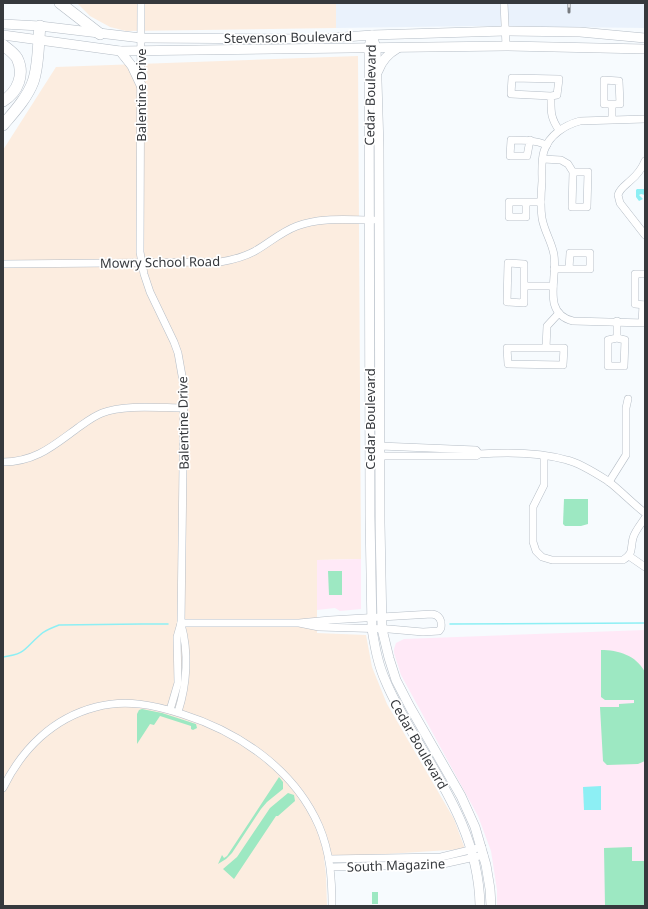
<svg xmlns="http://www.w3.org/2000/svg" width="648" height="909" viewBox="0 0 648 909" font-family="'Noto Sans',sans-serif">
<rect width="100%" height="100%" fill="#f7fbfe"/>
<g fill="#fcede0">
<polygon points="77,3 336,3 336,28 126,31 110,27 90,16"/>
<polygon points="358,56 361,559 317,560 317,633 366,635 372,667 387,704 454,819 465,849 324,858 326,875 327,906 3,906 3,150 56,67"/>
</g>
<polygon fill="#eaf2fc" points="336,3 645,3 645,28 481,26 336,28"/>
<g fill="#ffe9f7">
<polygon points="361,559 361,609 340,611 335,608 317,610 317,560"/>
<polygon points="645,630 645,906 497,906 497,890 491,851 478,816 401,675 394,653 394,649 396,643 404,639"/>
</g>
<g fill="#9de8c2">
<polygon points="564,499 588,499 588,524 581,526 565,526 563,524"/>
<polygon points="328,571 342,571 342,595 329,595"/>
<path d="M601,650C618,650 636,655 645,672V761L638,764L607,765L603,761L600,707H619V704L634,703V700H642H605L601,697Z"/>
<polygon points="142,709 162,713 196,724 197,728 193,730 191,729 191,726 160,716 154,725 150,724 137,744 137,714 139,710"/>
<polygon points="279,777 283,782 283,789 267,802 261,809 232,853 226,859 218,864 222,855 224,858 227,856"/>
<polygon points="288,793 294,795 295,801 278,816 276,816 234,879 223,869 237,857 270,808"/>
<polygon points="632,847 632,861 645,861 645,906 605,906 604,848"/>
<rect x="372" y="892" width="6" height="12"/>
</g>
<g fill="#8deff4">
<polygon points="637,189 645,189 645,195 641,194 639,195 643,199 639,201 636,197 636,190"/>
<polygon points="601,786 601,810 584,810 583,787"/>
</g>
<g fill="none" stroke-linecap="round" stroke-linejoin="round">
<g stroke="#8deff4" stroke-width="1.5">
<polyline points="450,624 645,623"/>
<path d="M3,657C26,654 24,649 40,635C45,630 52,628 59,625L142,624H168"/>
</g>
<g stroke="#b5bdc6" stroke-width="8">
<g id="minor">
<polyline points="141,3 140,252 144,274 150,292 174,342 178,353 184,387 181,623 177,637 178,683 170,710"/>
<polyline points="504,3 506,46"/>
<path d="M551,96L557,95L559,79L512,78L511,94L551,96C551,111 550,117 559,130"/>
<polyline points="612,104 620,104 619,81 604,80 604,104 612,104 612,119"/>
<path d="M645,119L580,121C565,125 549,135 544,151C541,160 542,172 542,181C541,193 540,206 542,218C544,231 552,242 554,255C558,278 541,313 573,321L645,323"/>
<path d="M530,140L527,156H510L511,140C524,140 535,140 547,145"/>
<polyline points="543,159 561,160 568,164 573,172 572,207 587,207 588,172 573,172"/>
<path d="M645,161C642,168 637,175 631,180C626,185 620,188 618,195L620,203L645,235"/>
<polyline points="526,202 526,217 509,217 509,202 541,202"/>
<path d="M3,264L220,262C232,260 244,257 255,251C269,243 281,232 297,226C321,217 348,220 373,220"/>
<polyline points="554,269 590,269 590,253 570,253 569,269"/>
<polyline points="645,274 635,274 635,304 645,305"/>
<polyline points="524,286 524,303 507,302 508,263 524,264 524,286 553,286"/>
<polyline points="642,322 643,305"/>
<polyline points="617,338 608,340 608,366 624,366 625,340 617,338 617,321"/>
<polyline points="546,348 564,348 563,365 508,364 507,348 546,348 547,326 559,313"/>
<polyline points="376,448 380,446 476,450 479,454"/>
<path d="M370,450L380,456H476L479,454C508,452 539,452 567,460C580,463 597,474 608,481C621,491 632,503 645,513"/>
<path d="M544,456V485L533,507V542L536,551L542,557L552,560H623C634,553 630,550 633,538C635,531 641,524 645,518"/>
<path d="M3,462C36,462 54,445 79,427C86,422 94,416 102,413C124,404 161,408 184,408"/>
<polyline points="609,482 626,455 626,408 628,399"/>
<polyline points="629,556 645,567"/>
<path d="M181,623H299L330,620L432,614C440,615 442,621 441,628L439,631L423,632L389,629L319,627L299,623"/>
<path d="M178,712C187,684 189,652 181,624"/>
<path d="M3,788C22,749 53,718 96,707C126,699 154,705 182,714C239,732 294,769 319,826C330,852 332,878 332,906"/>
<polyline points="329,859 441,857 482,847"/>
<polyline points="331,867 443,864 484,855"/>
</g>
</g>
<g stroke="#b5bdc6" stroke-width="10">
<g id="major">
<polyline points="3,24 40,26 141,38 318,39 372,35 505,31 580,32 645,38"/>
<polyline points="3,35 120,51 506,46 645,49"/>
<polyline points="372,35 376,48 379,148 380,523 382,629 389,658 396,680 410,707 461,796 475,827 486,865 490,889 491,906"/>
<path d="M371,36L369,48L370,517L372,629C375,647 378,665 386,682C393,699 402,714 411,730C444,787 479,838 480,906"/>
<polyline points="120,51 132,66 141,85"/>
<path d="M378,71C382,60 388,54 398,48"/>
</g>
</g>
<g stroke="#b5bdc6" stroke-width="12">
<g id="highway">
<polyline points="60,3 100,34"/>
<path d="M3,45C8,49 14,53 17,58C25,74 18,92 3,101"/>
<path d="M3,125C14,112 27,98 33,82C39,65 38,44 40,26"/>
</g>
</g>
<use href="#minor" stroke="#fff" stroke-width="7"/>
<use href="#major" stroke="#fff" stroke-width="9"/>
<use href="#highway" stroke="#fff" stroke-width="11"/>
<g stroke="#777a7e" stroke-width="3">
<polyline id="rail" points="569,3 569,12"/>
</g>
<use href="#rail" stroke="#fff" stroke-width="1.5" stroke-dasharray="4.5" stroke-linecap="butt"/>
</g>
<g text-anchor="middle" stroke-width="3.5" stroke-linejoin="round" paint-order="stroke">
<g font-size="13" fill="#36393d" stroke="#fff">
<text transform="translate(288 37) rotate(-1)" y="5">Stevenson Boulevard</text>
<text transform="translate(141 95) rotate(-90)" y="5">Balentine Drive</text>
<text transform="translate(370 95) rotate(-89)" y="5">Cedar Boulevard</text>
<text transform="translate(160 262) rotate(-1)" y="5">Mowry School Road</text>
<text transform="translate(370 419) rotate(-90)" y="5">Cedar Boulevard</text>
<text transform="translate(183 423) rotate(-91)" y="5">Balentine Drive</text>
<text transform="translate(419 744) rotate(60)" y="5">Cedar Boulevard</text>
<text transform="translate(396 865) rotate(-2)" y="5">South Magazine</text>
</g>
</g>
<rect width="648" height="909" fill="none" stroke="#36393d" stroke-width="8"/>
</svg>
